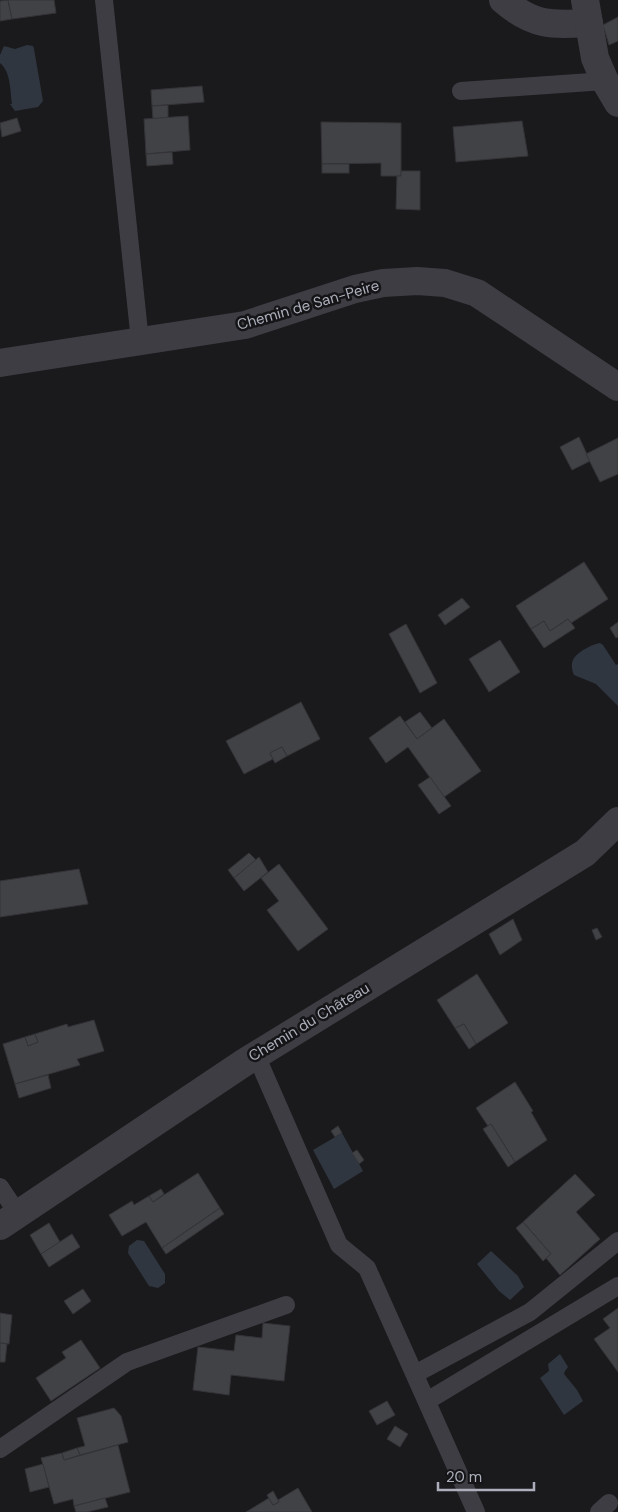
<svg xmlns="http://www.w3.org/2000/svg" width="618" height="1512" viewBox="0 0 618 1512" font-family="'DM Sans',sans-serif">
<rect width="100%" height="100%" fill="#1a1a1c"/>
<g fill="#2f3640">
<path d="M27,45L33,46L34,49L43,101L38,107L15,111L10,104H12C10,90 11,72 0,63V55L4,46L15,49Z"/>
<path d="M600,643L603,645L616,665L618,664V706L596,684L574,675C569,662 573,656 585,649C590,646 594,644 600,643Z"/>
<polygon points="342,1133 363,1171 334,1189 313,1150"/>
<polygon points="137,1240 144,1241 165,1274 165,1283 158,1288 149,1286 128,1253 129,1246"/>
<polygon points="491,1251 518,1276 524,1287 510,1300 499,1291 477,1264"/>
<polygon points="560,1354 568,1367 565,1371 564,1374 577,1390 583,1401 564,1415 540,1378 549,1371 548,1364"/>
</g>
<g fill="#414246" stroke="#343438">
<polygon points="8,0 12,19 0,21 0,1"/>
<polygon points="8,0 54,0 56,13 12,19"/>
<polygon points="618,17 618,41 609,45 603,25"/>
<polygon points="202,86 204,102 152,106 151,90"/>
<polygon points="168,105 168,118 153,119 152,106"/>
<polygon points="188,116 190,150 146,154 144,119"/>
<polygon points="17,118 21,131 2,137 0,123"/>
<polygon points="522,121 528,156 456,162 453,127"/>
<polygon points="321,122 401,123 401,176 381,176 381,163 322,164"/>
<polygon points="172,152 173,164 147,166 146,154"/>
<rect x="322" y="164" width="27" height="9"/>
<polygon points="401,171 420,171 420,210 396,209 397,176 401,176"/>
<polygon points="579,437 590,461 572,470 560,447"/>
<polygon points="618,438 618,474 600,482 586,454"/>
<polygon points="584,562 608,599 571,623 568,619 550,631 544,621 531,629 516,606"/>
<polygon points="462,598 470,607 445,625 438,615"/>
<polygon points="568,619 575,628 544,648 531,629 544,621 550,631"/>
<polygon points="618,622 618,637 616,638 610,628"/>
<polygon points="406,624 437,683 420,693 389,634"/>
<polygon points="500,640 520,672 489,692 469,659"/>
<polygon points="301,702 320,739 287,756 282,747 270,753 273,759 244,774 226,741"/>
<polygon points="420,712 432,728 417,739 405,722"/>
<polygon points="400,716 417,739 444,719 481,771 444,797 408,747 386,763 369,738"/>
<polygon points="282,747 287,756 275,763 270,753"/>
<polygon points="430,777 451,806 439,814 418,785"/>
<polygon points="249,853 256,860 234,878 228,870"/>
<polygon points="259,857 268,872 244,891 234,878"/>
<polygon points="279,864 328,929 298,951 267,910 279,901 261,878"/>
<polygon points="79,869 88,904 0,917 0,881"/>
<polygon points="513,919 522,940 500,955 489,934"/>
<polygon points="597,928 602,937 596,940 592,930"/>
<polygon points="477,974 508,1023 476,1044 464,1024 455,1028 437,1000"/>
<polygon points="94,1020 104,1051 77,1059 80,1065 15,1084 3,1044 25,1037 28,1046 38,1042 35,1034 67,1024 68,1027"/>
<polygon points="464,1024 476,1044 469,1049 455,1028"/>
<polygon points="35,1034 38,1042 28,1046 25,1037"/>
<polygon points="48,1075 51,1088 19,1098 15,1084"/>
<polygon points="515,1082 533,1111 531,1112 547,1140 515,1162 491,1124 488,1126 476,1108"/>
<polygon points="491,1124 515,1162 508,1167 483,1129"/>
<polygon points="338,1126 342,1133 335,1137 331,1131"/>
<polygon points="357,1150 364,1160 359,1164 352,1153"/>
<polygon points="198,1173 220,1208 162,1248 146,1222 122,1236 109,1215 132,1201 134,1205 149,1196 153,1202"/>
<polygon points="575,1174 595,1195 576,1212 600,1239 560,1275 546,1258 551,1254 523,1222"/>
<polygon points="161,1189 164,1194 153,1202 149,1196"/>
<polygon points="220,1208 224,1214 166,1254 162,1248"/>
<polygon points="523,1222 551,1254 543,1261 516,1228"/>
<polygon points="49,1223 60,1242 41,1254 30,1235"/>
<polygon points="72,1234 80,1247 49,1267 41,1254"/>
<polygon points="83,1289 91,1301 73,1314 64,1301"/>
<polygon points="618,1308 618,1372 594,1339 610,1328 603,1319"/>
<polygon points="0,1313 12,1315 9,1344 0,1343"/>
<polygon points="263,1323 290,1326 284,1381 231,1375 229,1395 193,1390 198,1347 234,1351 236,1335 262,1338"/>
<polygon points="81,1340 100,1368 51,1401 36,1378 66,1358 62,1352"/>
<polygon points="0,1343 7,1344 5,1362 0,1362"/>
<polygon points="387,1401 395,1415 377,1425 369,1411"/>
<polygon points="114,1408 121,1416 128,1442 80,1455 77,1448 85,1446 77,1418"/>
<polygon points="395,1426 408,1434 400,1447 387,1439"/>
<polygon points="118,1445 130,1492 74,1506 73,1499 54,1504 41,1458 62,1453 64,1460"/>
<polygon points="77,1448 80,1455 64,1460 62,1453"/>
<polygon points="43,1464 49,1487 30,1492 25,1469"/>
<polygon points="298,1488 312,1512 246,1512 269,1498 273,1505 279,1502 278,1500"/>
<polygon points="273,1491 279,1502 273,1505 267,1495"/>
<polygon points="105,1498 108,1507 87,1512 76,1512 74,1506"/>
</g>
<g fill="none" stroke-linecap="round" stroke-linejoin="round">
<g stroke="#3d3d43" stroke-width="18">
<polyline points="104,0 140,341"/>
<polyline points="461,91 605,81"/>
<polyline points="256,1055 339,1245 367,1268 476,1512"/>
<polyline points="0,1187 18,1214"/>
<polyline points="415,1374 530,1312 618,1241"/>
<polyline points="427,1401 618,1286"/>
<polyline points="0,1449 127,1362 286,1305"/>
<polyline points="599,1512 609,1503"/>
</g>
<g stroke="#3d3d43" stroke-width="28">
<path d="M503,0C533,26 551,25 589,23"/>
<polyline points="585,0 595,58 605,81 618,103"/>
<polyline points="0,363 245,325 355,289 383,283 417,281 445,283 477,293 618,387"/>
<polyline points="0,1226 245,1062 585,853 618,821"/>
</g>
</g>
<g text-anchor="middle" stroke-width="5" stroke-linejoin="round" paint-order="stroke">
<g font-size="15" fill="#acafbb" stroke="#151517">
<text transform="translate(308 305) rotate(-16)" y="5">Chemin de San-Peire</text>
<text transform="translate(309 1022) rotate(-31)" y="5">Chemin du Château</text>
</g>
</g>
<path d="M438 1482v8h96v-8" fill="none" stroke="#acafbb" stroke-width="2.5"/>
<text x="446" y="1482" font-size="15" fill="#acafbb" stroke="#151517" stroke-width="4" paint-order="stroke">20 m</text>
</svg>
